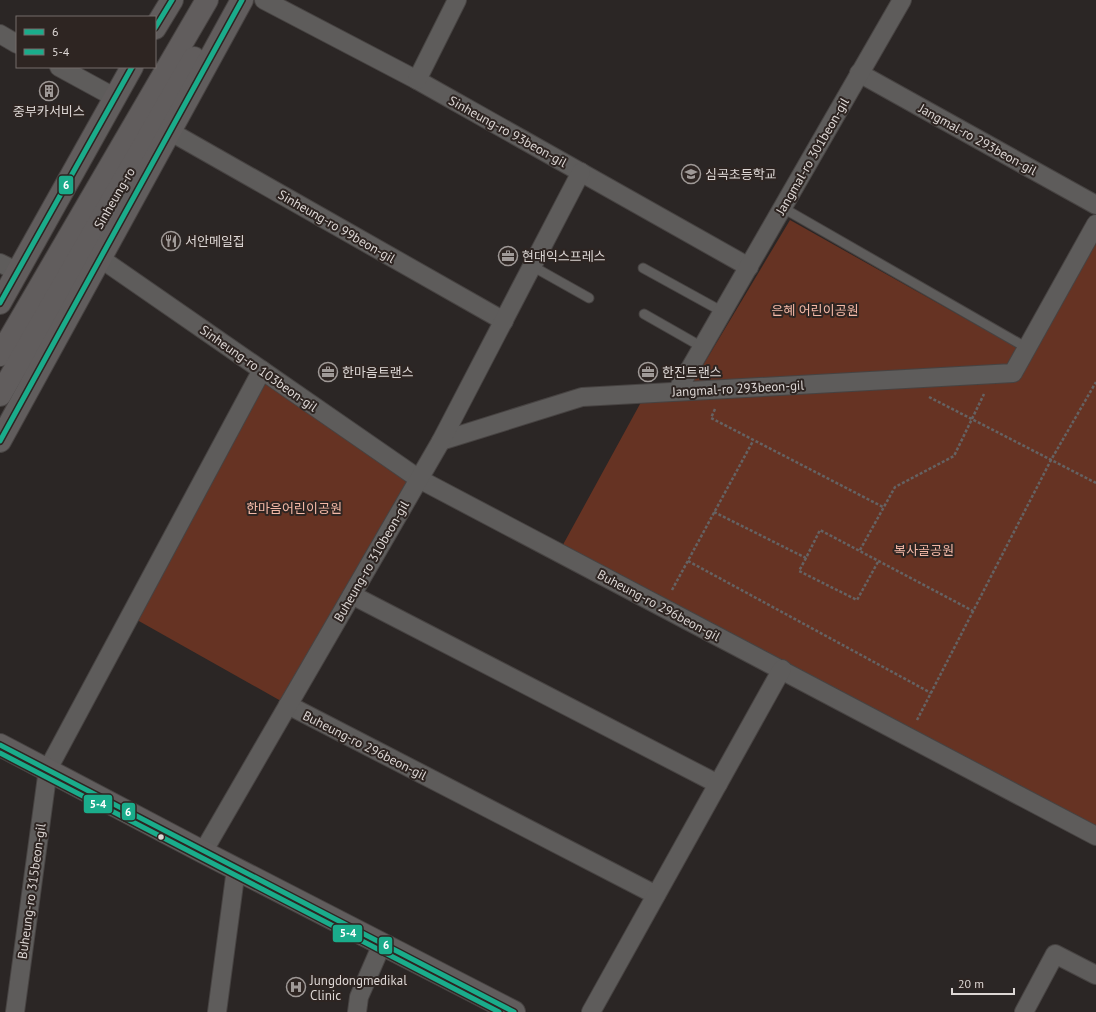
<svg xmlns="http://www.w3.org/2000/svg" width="1096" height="1012" viewBox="0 0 1096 1012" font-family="'PT Sans','Noto Sans KR',sans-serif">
<rect width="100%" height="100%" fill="#2b2625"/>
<g fill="#663323">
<polygon points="790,220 1021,350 1007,368 693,382"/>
<polygon points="1096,224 1096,836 559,552 646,393 1013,373"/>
<polygon points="262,370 419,479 288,705 130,616"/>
</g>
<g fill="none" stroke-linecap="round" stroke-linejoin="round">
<g stroke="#474342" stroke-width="11">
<g id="lane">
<polyline points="783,208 1027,348"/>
<polyline points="532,266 589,298"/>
<polyline points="643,268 723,312"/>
<polyline points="644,314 702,347"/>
</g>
</g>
<g stroke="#474342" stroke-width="20">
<g id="street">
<polyline points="264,0 417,80 749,267"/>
<polyline points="0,34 17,44"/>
<polyline points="59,67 114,97"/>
<polyline points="859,73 1096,205"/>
<polyline points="417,80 457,0"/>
<polyline points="171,132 504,321"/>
<polyline points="100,258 419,479 1096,836"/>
<polyline points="0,263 18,272"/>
<polyline points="677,391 902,0"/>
<polyline points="441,441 582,397 1013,373 1096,224"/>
<polyline points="352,595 718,784"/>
<polyline points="288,705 656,895"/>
<polyline points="203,852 441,441 581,172"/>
<polyline points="15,1012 48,769 262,370"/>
<polyline points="217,1012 236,869"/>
<polyline points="357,1012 359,997 382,944"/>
<polyline points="591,1012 782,669"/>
<polyline points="1024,1012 1055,954 1096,975"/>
</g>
</g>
<g stroke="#474342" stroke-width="24">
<g id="secondary">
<polyline points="155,28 172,0"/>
<polyline points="0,303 132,67"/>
<polyline points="0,355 207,0"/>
<polyline points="0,395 194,58"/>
<polyline points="0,441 242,0"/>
<polyline points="0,745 203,852 514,1012"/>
</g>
</g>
<g stroke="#656262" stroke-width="2.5" stroke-dasharray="3 2" stroke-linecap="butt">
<polyline points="929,397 1096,483"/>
<polyline points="715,409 711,418 883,507"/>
<polyline points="714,512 806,558 820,530 973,611"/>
<polyline points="860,550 895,487 954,456 984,394"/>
<polyline points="806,558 799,571 857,600 879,560"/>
<polyline points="688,561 931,693"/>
<polyline points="672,590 753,441"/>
<polyline points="917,720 1051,460 1096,382"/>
</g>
<use href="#lane" stroke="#5e5c5b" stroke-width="9"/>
<use href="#street" stroke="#5e5c5b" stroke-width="18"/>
<use href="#secondary" stroke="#615d5d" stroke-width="22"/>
<g stroke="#2e2522" stroke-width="8">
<g id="bus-1">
<polyline points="155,28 172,0"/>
<polyline points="0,303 132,67"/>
<polyline points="0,441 242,0"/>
<polyline points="0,745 514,1012"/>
</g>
</g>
<g stroke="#2e2522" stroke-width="8">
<polyline id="bus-2" points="0,753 499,1012"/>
</g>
<use href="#bus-1" stroke="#1aac8b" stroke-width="5"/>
<use href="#bus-2" stroke="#1aac8b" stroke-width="5"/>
</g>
<defs>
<g id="building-ring" transform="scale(1)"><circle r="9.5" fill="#2e2522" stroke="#9f9997" stroke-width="1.5"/><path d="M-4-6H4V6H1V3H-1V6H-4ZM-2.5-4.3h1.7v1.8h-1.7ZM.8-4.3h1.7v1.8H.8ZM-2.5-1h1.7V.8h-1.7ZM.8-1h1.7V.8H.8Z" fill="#9f9997"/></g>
<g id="school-ring" transform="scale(1)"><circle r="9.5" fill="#2e2522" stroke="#9f9997" stroke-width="1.5"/><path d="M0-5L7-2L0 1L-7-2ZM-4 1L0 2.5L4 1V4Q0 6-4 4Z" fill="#9f9997"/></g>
<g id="restaurant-ring" transform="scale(1)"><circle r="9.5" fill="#2e2522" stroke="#9f9997" stroke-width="1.5"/><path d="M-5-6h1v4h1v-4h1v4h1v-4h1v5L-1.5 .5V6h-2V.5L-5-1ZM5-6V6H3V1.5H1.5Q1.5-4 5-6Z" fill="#9f9997"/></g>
<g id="office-ring" transform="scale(1)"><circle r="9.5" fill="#2e2522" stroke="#9f9997" stroke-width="1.5"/><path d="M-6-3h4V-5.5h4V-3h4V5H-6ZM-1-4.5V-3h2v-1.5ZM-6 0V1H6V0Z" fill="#9f9997"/></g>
<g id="hospital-ring" transform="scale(1)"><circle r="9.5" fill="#2e2522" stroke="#9f9997" stroke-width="1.5"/><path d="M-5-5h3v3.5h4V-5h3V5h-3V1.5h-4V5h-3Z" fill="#9f9997"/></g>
</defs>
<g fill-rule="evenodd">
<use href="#building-ring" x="49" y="91"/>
<use href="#school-ring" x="691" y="174"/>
<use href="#restaurant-ring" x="171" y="241"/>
<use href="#office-ring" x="508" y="256"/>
<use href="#office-ring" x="328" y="372"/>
<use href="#office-ring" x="648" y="372"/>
<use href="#hospital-ring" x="296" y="987"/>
</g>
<circle fill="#ddd7d5" stroke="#2e2522" stroke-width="1.5" cx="161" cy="837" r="3.5"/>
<g text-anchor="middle" stroke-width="4" stroke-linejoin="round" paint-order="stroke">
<g font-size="13" fill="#ddd7d5" stroke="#2e2522" text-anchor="start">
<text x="49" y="116" text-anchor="middle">중부카서비스</text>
<text x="705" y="179">심곡초등학교</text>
<text x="185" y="246">서안메일집</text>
<text x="522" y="261">현대익스프레스</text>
<text x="342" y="377">한마음트랜스</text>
<text x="662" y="377">한진트랜스</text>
<text x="310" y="985">Jungdongmedikal<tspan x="310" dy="15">Clinic</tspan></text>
</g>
<g font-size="13" fill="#ddd7d5" stroke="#2e2522">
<text transform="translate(508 131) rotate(29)" y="5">Sinheung-ro 93beon-gil</text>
<text transform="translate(978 139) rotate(29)" y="5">Jangmal-ro 293beon-gil</text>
<text transform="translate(812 156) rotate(-60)" y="5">Jangmal-ro 301beon-gil</text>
<text transform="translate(114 198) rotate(-60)" y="5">Sinheung-ro</text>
<text transform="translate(337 226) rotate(30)" y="5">Sinheung-ro 99beon-gil</text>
<text transform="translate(259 368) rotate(35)" y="5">Sinheung-ro 103beon-gil</text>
<text transform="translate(738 388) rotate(-3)" y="5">Jangmal-ro 293beon-gil</text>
<text transform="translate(371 561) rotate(-60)" y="5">Buheung-ro 310beon-gil</text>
<text transform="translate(659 605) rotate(28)" y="5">Buheung-ro 296beon-gil</text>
<text transform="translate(365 745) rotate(27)" y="5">Buheung-ro 296beon-gil</text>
<text transform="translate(31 891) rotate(-82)" y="5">Buheung-ro 315beon-gil</text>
</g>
<g font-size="13" fill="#f4b9a7" stroke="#2e2522">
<text x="815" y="315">은혜 어린이공원</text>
<text x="294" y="513">한마음어린이공원</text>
<text x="924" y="555">복사골공원</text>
</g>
</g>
<g stroke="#2e2522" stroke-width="1.5">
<rect x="58" y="175" width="16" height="20" rx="4" fill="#1aac8b"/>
<rect x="83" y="794" width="30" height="20" rx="4" fill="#1aac8b"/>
<rect x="121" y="802" width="15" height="19" rx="4" fill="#1aac8b"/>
<rect x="332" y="924" width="31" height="19" rx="4" fill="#1aac8b"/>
<rect x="378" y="936" width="15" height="19" rx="4" fill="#1aac8b"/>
</g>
<g font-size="11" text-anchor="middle" font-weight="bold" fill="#fff">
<text x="66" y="189">6</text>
<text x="98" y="808">5-4</text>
<text x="128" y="816">6</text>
<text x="348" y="937">5-4</text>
<text x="386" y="949">6</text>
</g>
<rect x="16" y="16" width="140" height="52" fill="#2e2522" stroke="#746c6a"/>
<rect x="24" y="29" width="20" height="6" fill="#1aac8b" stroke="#746c6a"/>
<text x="52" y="36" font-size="12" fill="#ddd7d5">6</text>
<rect x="24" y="49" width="20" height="6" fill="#1aac8b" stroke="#746c6a"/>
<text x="52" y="56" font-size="12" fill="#ddd7d5">5-4</text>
<path d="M952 988v6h62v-6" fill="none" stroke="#ddd7d5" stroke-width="2"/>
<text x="958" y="988" font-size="12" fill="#ddd7d5" stroke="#2e2522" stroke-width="3" paint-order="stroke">20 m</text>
</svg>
